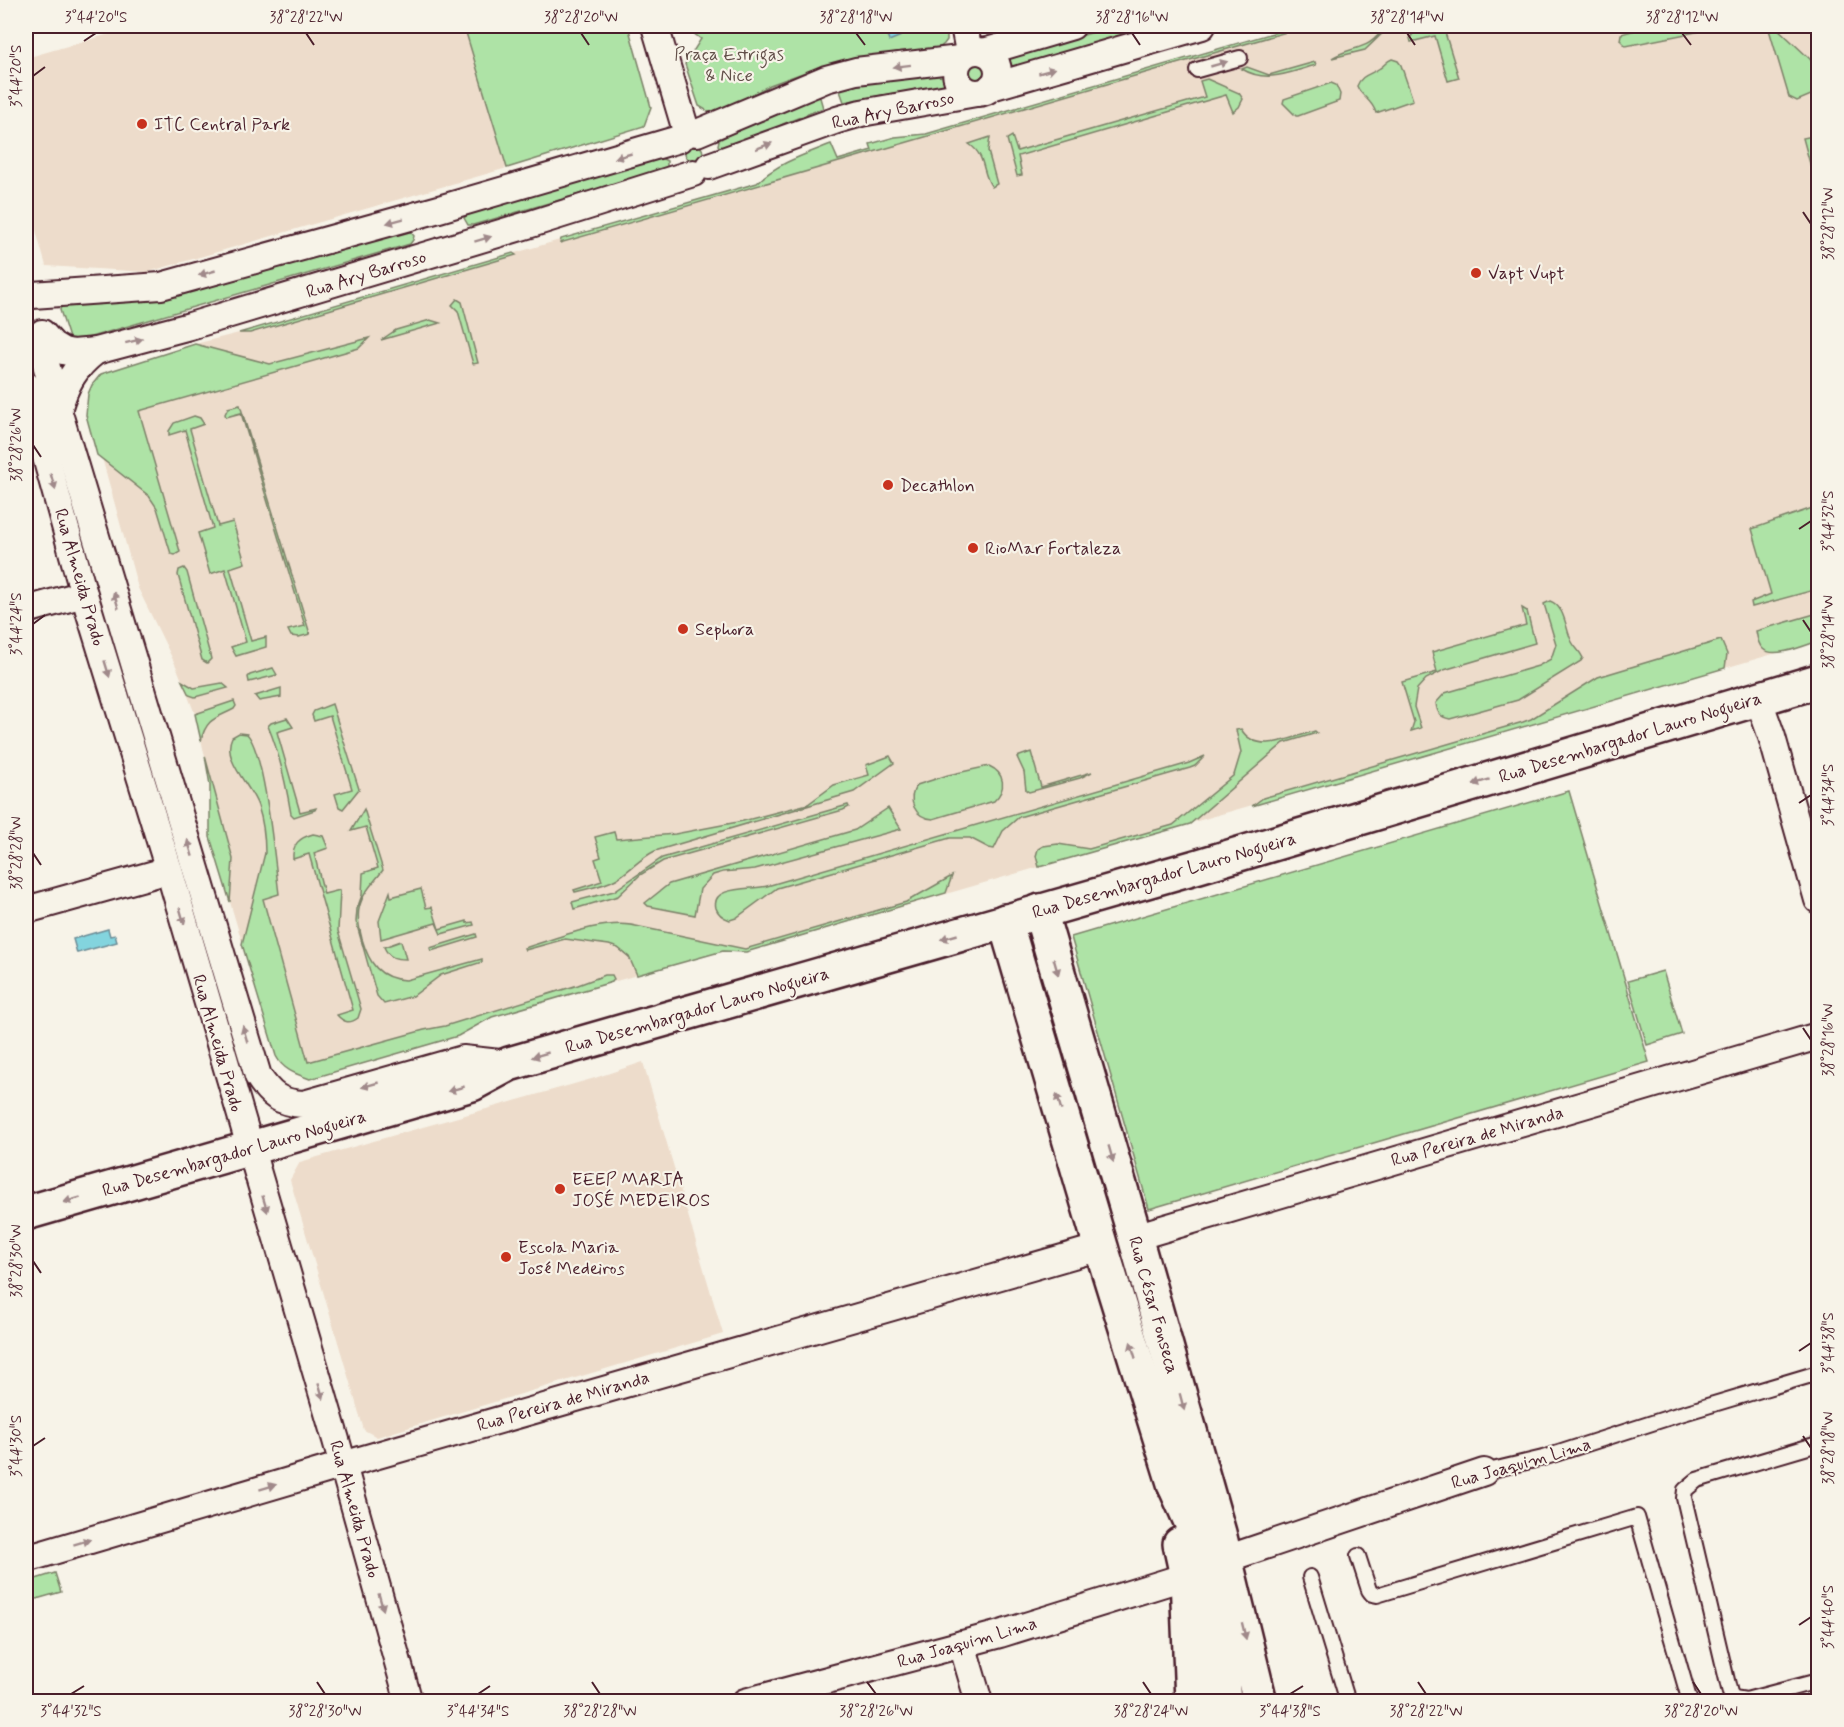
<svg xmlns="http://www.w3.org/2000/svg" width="1844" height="1727" viewBox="0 0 1844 1727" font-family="Mynerve,sans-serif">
<rect width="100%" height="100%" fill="#f7f3e8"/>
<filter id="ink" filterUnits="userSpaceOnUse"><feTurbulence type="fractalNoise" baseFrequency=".0167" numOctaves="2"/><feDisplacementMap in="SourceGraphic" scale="12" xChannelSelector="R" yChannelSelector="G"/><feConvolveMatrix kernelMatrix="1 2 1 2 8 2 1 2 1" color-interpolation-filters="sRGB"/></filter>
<g filter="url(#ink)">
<g fill="#eddccb">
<polygon points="137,26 464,26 507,168 148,272 46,266 26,196 26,58"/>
<polygon points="1297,26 1818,26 1818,641 746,952 723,951 637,975 492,1017 458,1036 310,1079 295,1074 280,1064 276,1056 230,902 233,859 210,778 195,714 177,668 138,588 91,418 88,402 88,394 92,385 101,374 195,344 243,332"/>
<polygon points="643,1062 723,1334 377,1437 364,1430 290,1180 300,1162 595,1078"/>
</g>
<g fill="#aee3a6" stroke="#7c8168" stroke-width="1.5">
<polygon points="464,26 628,26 651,107 644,126 507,168"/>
<polygon points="696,26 947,26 947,40 944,44 935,51 897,52 811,70 770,85 718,113 711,113 699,106 685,64 701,39 693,33"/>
<polygon points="1115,26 1163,26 1009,69 1003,66 1003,60 1007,57"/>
<path d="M1297,26H1307L560,243L561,239L757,183C777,163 806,154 831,144L838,160L872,150L870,144L895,137L926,134Z"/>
<path d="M1385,26H1390L1365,50L1332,58C1353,45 1369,52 1385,26Z"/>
<polygon points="1418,26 1443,26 1459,78 1448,81 1435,36 1411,42 1410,38"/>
<polygon points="1650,26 1752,26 1706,30 1626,46 1620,40 1621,34"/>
<polygon points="1768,26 1775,26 1810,59 1816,68 1818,72 1818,92 1797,101 1789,97"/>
<path d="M1392,59L1398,61L1401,65L1413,100L1376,113C1372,99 1361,97 1357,86C1362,74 1370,75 1380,68C1385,65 1386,61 1392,59Z"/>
<path d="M1315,62L1316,65C1290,72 1267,84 1242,69L1247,67L1269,75Z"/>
<circle cx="976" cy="71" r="8"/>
<polygon points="946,75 952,82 950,87 944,90 894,93 844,102 839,88 901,78"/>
<polygon points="1207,79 1239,93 1243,99 1239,107 1233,112 1226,95 1018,156 1022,175 1017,176 1007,139 1012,136 1017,151 1205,97 1200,81"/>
<polygon points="1331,83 1336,85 1340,94 1339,101 1298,116 1296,116 1283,103 1284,99"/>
<polygon points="819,94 823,108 783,124 748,143 722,151 718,145 719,140 760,118"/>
<polygon points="1818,135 1818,193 1803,138"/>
<path d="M990,137L988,151L997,184L992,187C981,173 987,156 969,144Z"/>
<circle cx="694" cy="153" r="9"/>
<polygon points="659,157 667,161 667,167 663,170 473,225 468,225 464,218 469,213"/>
<polygon points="405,231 410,231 414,236 413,240 410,244 77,341 69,338 60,310 62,302 71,297 162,300"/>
<polygon points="513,253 516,255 250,333 239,333"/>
<polygon points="457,299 462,302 478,363 473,364 458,311 452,305"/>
<polygon points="430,320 440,323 381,340 396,330"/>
<polygon points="369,338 359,348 139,411 179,548 180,552 175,555 171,554 157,508 149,496 97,455 86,415 88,394 92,385 101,374 195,344 270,364"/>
<polygon points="240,405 310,634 299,637 291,636 288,630 305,626 241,413 226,417 225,414 228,408"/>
<polygon points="194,416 200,418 204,424 190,429 218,526 233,522 245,563 230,568 251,641 266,637 266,647 236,656 231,647 246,642 225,569 210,574 198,533 213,528 185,430 169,435 169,431 174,423"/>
<polygon points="1818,506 1818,589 1752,607 1751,602 1771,594 1752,529"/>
<polygon points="184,568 187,572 210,655 211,659 207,663 202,660 178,575 179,570"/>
<path d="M1550,601C1566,607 1565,629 1572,642C1575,648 1580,651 1583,658L1581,661L1518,700L1450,719C1440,717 1437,713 1436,703L1445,693L1538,666L1551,659L1556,644L1544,604Z"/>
<polygon points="1522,608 1527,611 1535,643 1444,670 1426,679 1417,689 1414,707 1421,728 1411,731 1414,722 1402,682 1437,672 1432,652 1526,625"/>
<path d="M1818,613V641C1806,645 1774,659 1763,649C1758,645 1757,637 1756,631Z"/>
<polygon points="1721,640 1727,654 1725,668 1252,806 1263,798 1523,722 1531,719 1598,677"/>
<polygon points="273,668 277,675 249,682 248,677 250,675"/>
<polygon points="182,681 194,688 222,683 228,688 195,697 189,695"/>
<polygon points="281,688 281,697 259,701 255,696"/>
<path d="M234,701L236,706L234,709C217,718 206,718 201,741L195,714Z"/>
<polygon points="332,704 359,789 343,809 339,807 335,794 352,789 330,716 314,721 312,715 314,711"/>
<path d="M287,718L293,727L277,732L300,812L316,808L315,810L294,817L291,814C286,784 280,754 268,726L271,723Z"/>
<path d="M1241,729C1257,756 1292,737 1315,731L1317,733L1284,743L1190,824L1039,867L1036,856L1038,849L1043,846L1058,844L1089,849L1173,825L1234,775L1241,752L1236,730Z"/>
<path d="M239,733L247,734C265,752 275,864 279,894L263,899L308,1062L424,1030L445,1026L578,985L605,975H612L614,979L612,982L492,1017L458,1036L310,1079C296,1074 283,1070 276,1056L242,944L265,853C265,837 263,821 258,806C251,785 221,760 232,737Z"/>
<polygon points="1031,752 1041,787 1092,772 1080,778 1029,792 1026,790 1024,772 1017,757"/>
<polygon points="205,756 233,859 230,902 210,837 210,785"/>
<path d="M890,756L894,763L854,792L655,851C640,858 630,871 616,879C604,886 589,888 575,892L574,890L602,881L595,859L601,857L595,837L614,832L616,839L675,834L743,821L808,804L834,785L869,775L866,765Z"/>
<path d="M1205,756L1195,766L1190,768L1019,817L1003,831L994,849L989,848L970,838H950L777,888L736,918L730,920C724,918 718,915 716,908C710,885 753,890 767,886L1189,763Z"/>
<path d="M989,766C1005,773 1007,789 994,801L933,819C915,818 906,800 917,785L948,775Z"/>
<polygon points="1569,791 1649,1062 1149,1209 1071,937"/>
<polygon points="848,805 849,807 843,810 663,861 640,875 618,896 574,909 572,902 614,891 662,858"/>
<polygon points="888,808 901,829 755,869 723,872 713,875 700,889 695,915 648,906 645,903 669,884 855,830"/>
<path d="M364,809L383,870C376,880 364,891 361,902C356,914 359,927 362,939C369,963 379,979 406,980L482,959V962L441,975L413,996L384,1004L377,996L356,922L357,909L362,895L363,873L378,868L366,827L351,831Z"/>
<path d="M313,834L323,836L328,848L314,853L324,894L340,890L338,931L361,1009L358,1018C350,1024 344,1023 337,1015L353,1010L309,854L293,859C292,844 299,838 313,834Z"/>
<path d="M952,876L946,893L746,952L723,951L637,975L629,957L618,948L609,945L565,939L525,950L524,948C556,939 599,920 631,925L745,949L906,902Z"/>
<polygon points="421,889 426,908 432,907 439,929 467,921 467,923 473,922 474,925 441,934 436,923 381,939 379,921 390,892 391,897"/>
<polygon points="476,934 477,937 431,951 430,948"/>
<path d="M401,941L406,959C395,959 389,958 384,947Z"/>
<polygon points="1663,971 1682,1034 1647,1045 1628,981"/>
<polygon points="55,1573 61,1592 26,1602 26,1582"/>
</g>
<g fill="#83d4de" stroke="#6c8c96" stroke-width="1.5">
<polygon points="885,26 912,26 901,36 889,41"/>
<polygon points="108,929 110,936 115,935 117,942 77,953 73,939"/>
</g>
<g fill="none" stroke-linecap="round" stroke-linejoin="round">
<g stroke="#4a1f2b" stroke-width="18">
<g id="service">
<polyline points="1197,70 1240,58"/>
<polyline points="1818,1444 1697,1480 1685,1490 1684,1498 1730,1693 1734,1698 1746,1700 1818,1681"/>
<polyline points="1484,1472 1543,1458 1677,1415 1818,1373"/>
<polyline points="1358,1556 1369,1590 1372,1594 1377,1595 1637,1517 1690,1702"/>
<polyline points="1310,1577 1348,1702"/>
</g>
</g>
<g stroke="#4a1f2b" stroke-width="30">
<g id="minor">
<polyline points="655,26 687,134"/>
<polyline points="964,26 969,52"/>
<circle cx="977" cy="72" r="21"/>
<polyline points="984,52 1072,26"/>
<polyline points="991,87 1202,26"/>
<polyline points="697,133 826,79 856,71 960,59"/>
<polyline points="709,166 837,120 861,113 976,93"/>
<polyline points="32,295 161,286 439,209 679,139"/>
<polyline points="42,333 53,345 63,351 73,353 96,351 190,326 531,224 693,173"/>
<path d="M39,337L58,410L258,1076C270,1095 280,1103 304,1104L463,1059L509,1064"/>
<polyline points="26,385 83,591 169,870 336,1440 409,1702"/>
<path d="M58,410C66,383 74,368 96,351"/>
<polyline points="26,610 84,594"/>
<polyline points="1758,698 1772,737 1818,900"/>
<polyline points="26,910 169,870"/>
<polyline points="1135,1237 1818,1036"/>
<polyline points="26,1559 343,1465 1101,1247"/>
<polyline points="1226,1559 1484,1472"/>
<polyline points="962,1644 979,1702"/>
<polyline points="745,1702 1000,1634 1187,1576"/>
</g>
</g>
<g stroke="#4a1f2b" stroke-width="38">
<g id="tertiary">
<polyline points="1040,911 1135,1237 1219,1533 1260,1702"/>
<polyline points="1005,921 1101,1247 1175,1486"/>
<polyline points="26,1213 472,1084 509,1064 1199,866 1818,681"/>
</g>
</g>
<g stroke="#4a1f2b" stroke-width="38">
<g id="primary">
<polyline points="1175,1486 1196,1533 1216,1604 1224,1702"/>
<polyline points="1180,1544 1187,1576 1192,1702"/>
</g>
</g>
<use href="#service" stroke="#f7f3e8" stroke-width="14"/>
<use href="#minor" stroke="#f7f3e8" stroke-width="26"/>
<use href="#tertiary" stroke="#f7f3e8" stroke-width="33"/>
<use href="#primary" stroke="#f7f3e8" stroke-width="33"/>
</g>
<defs><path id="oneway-solid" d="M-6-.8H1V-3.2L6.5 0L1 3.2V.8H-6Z" transform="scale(1.5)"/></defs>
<g fill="#a0898a">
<use href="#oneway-solid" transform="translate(1219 64) rotate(-16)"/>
<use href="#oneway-solid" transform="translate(902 66) rotate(173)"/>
<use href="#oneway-solid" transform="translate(1047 71) rotate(-16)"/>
<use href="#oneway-solid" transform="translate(764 146) rotate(-21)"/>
<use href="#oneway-solid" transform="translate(623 156) rotate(164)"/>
<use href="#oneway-solid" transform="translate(395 221) rotate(165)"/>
<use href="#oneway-solid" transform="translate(483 239) rotate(-17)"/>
<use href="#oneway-solid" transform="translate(207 273) rotate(164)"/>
<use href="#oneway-solid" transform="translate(134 341) rotate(-14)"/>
<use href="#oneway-solid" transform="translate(53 482) rotate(74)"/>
<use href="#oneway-solid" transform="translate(116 600) rotate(-107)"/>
<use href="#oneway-solid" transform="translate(107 669) rotate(73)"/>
<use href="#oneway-solid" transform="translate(1481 782) rotate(163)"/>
<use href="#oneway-solid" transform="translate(190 848) rotate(-107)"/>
<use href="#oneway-solid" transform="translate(182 916) rotate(74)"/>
<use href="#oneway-solid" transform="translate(949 937) rotate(164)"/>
<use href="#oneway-solid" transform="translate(1056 967) rotate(74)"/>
<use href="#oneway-solid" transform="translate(245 1034) rotate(-106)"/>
<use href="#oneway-solid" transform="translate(540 1055) rotate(164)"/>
<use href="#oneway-solid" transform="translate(370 1085) rotate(164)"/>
<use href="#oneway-solid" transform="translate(456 1089) rotate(164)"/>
<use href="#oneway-solid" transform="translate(1059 1102) rotate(-106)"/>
<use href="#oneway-solid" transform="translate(1111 1154) rotate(74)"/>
<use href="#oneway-solid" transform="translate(72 1200) rotate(164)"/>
<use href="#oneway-solid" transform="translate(265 1204) rotate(73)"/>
<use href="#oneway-solid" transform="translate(1133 1350) rotate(-107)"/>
<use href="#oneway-solid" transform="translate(321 1391) rotate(73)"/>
<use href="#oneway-solid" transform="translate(1182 1402) rotate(75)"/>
<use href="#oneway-solid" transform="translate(268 1487) rotate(-17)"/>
<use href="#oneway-solid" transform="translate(82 1542) rotate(-17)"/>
<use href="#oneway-solid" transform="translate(381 1602) rotate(74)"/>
<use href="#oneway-solid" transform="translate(1244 1631) rotate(76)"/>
</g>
</g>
<path fill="none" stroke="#4a1f2b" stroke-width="2" d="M306,33L314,45M581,33L589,45M856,33L865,45M1132,33L1140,45M1407,33L1415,45M1682,33L1691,45M84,41L96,33M33,76L45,67M1803,212L1811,224M33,445L41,457M1799,529L1811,521M1803,620L1811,632M33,624L45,615M1799,803L1811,795M33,853L41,865M1803,1028L1811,1040M33,1261L41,1273M1799,1351L1811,1343M1803,1436L1811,1448M33,1446L45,1438M1799,1625L1811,1617M317,1682L325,1694M592,1682L600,1694M867,1682L876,1694M1143,1682L1151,1694M1418,1682L1426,1694M1693,1682L1701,1694M71,1694L84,1686M478,1694L490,1686M1290,1694L1303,1686"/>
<g fill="#c8321e" stroke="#f7f3e8" stroke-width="2">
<circle cx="142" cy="124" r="6"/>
<circle cx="1476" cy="273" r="6"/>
<circle cx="888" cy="485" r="6"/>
<circle cx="973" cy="548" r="6"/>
<circle cx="683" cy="629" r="6"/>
<circle cx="560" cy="1189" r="6"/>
<circle cx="506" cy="1257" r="6"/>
</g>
<g text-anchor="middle" stroke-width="4.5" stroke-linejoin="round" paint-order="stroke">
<g font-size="18" fill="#63504a" stroke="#f7f3e8">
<text x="729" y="60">Praça Estrigas<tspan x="729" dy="21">&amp; Nice</tspan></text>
</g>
<g font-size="18" fill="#4a1f2b" stroke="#f7f3e8">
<text transform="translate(893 110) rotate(-12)" y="6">Rua Ary Barroso</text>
<text transform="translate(366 274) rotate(-17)" y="6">Rua Ary Barroso</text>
<text transform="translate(80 577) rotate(74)" y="6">Rua Almeida Prado</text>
<text transform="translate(1630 737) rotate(-17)" y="6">Rua Desembargador Lauro Nogueira</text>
<text transform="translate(1164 875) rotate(-16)" y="6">Rua Desembargador Lauro Nogueira</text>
<text transform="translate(697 1010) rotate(-16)" y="6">Rua Desembargador Lauro Nogueira</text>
<text transform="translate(218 1043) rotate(74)" y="6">Rua Almeida Prado</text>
<text transform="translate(1477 1136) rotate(-16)" y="6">Rua Pereira de Miranda</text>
<text transform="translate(234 1153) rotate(-16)" y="6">Rua Desembargador Lauro Nogueira</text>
<text transform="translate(1154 1305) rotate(74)" y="6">Rua César Fonseca</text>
<text transform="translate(563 1401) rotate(-16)" y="6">Rua Pereira de Miranda</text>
<text transform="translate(1521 1463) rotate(-16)" y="6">Rua Joaquim Lima</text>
<text transform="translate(355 1509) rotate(74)" y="6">Rua Almeida Prado</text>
<text transform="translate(967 1642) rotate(-16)" y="6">Rua Joaquim Lima</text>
</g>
<g font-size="18" fill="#4a1f2b" stroke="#f7f3e8" text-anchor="start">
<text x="154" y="130">ITC Central Park</text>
<text x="1488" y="279">Vapt Vupt</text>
<text x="900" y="491">Decathlon</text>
<text x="985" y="554">RioMar Fortaleza</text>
<text x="695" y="635">Sephora</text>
<text x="572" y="1185">EEEP MARIA<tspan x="572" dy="21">JOSÉ MEDEIROS</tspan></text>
<text x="518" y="1253">Escola Maria<tspan x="518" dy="21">José Medeiros</tspan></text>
</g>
</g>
<rect width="1844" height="1727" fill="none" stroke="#f7f3e8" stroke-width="66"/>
<rect x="33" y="33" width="1778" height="1661" fill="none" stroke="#4a1f2b" stroke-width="2"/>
<g font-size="15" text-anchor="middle" fill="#4a1f2b">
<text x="96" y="22">3°44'20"S</text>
<text x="306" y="22">38°28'22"W</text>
<text x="581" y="22">38°28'20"W</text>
<text x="856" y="22">38°28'18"W</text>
<text x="1132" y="22">38°28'16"W</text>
<text x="1407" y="22">38°28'14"W</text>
<text x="1682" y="22">38°28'12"W</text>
<text transform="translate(16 76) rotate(-90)" y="5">3°44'20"S</text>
<text transform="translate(1828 224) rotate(-90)" y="5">38°28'12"W</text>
<text transform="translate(16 445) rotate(-90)" y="5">38°28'26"W</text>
<text transform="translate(1828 521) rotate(-90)" y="5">3°44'32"S</text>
<text transform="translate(16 624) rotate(-90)" y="5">3°44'24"S</text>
<text transform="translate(1828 632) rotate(-90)" y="5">38°28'14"W</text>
<text transform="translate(1828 795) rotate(-90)" y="5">3°44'34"S</text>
<text transform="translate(16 853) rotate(-90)" y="5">38°28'28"W</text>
<text transform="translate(1828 1040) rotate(-90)" y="5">38°28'16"W</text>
<text transform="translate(16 1261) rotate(-90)" y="5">38°28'30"W</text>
<text transform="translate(1828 1343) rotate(-90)" y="5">3°44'38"S</text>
<text transform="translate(16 1446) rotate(-90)" y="5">3°44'30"S</text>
<text transform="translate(1828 1448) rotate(-90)" y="5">38°28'18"W</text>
<text transform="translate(1828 1617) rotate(-90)" y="5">3°44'40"S</text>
<text x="71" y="1716">3°44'32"S</text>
<text x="325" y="1716">38°28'30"W</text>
<text x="478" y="1716">3°44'34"S</text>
<text x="600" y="1716">38°28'28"W</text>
<text x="876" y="1716">38°28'26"W</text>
<text x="1151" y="1716">38°28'24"W</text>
<text x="1290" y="1716">3°44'38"S</text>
<text x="1426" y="1716">38°28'22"W</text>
<text x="1701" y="1716">38°28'20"W</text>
</g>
</svg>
